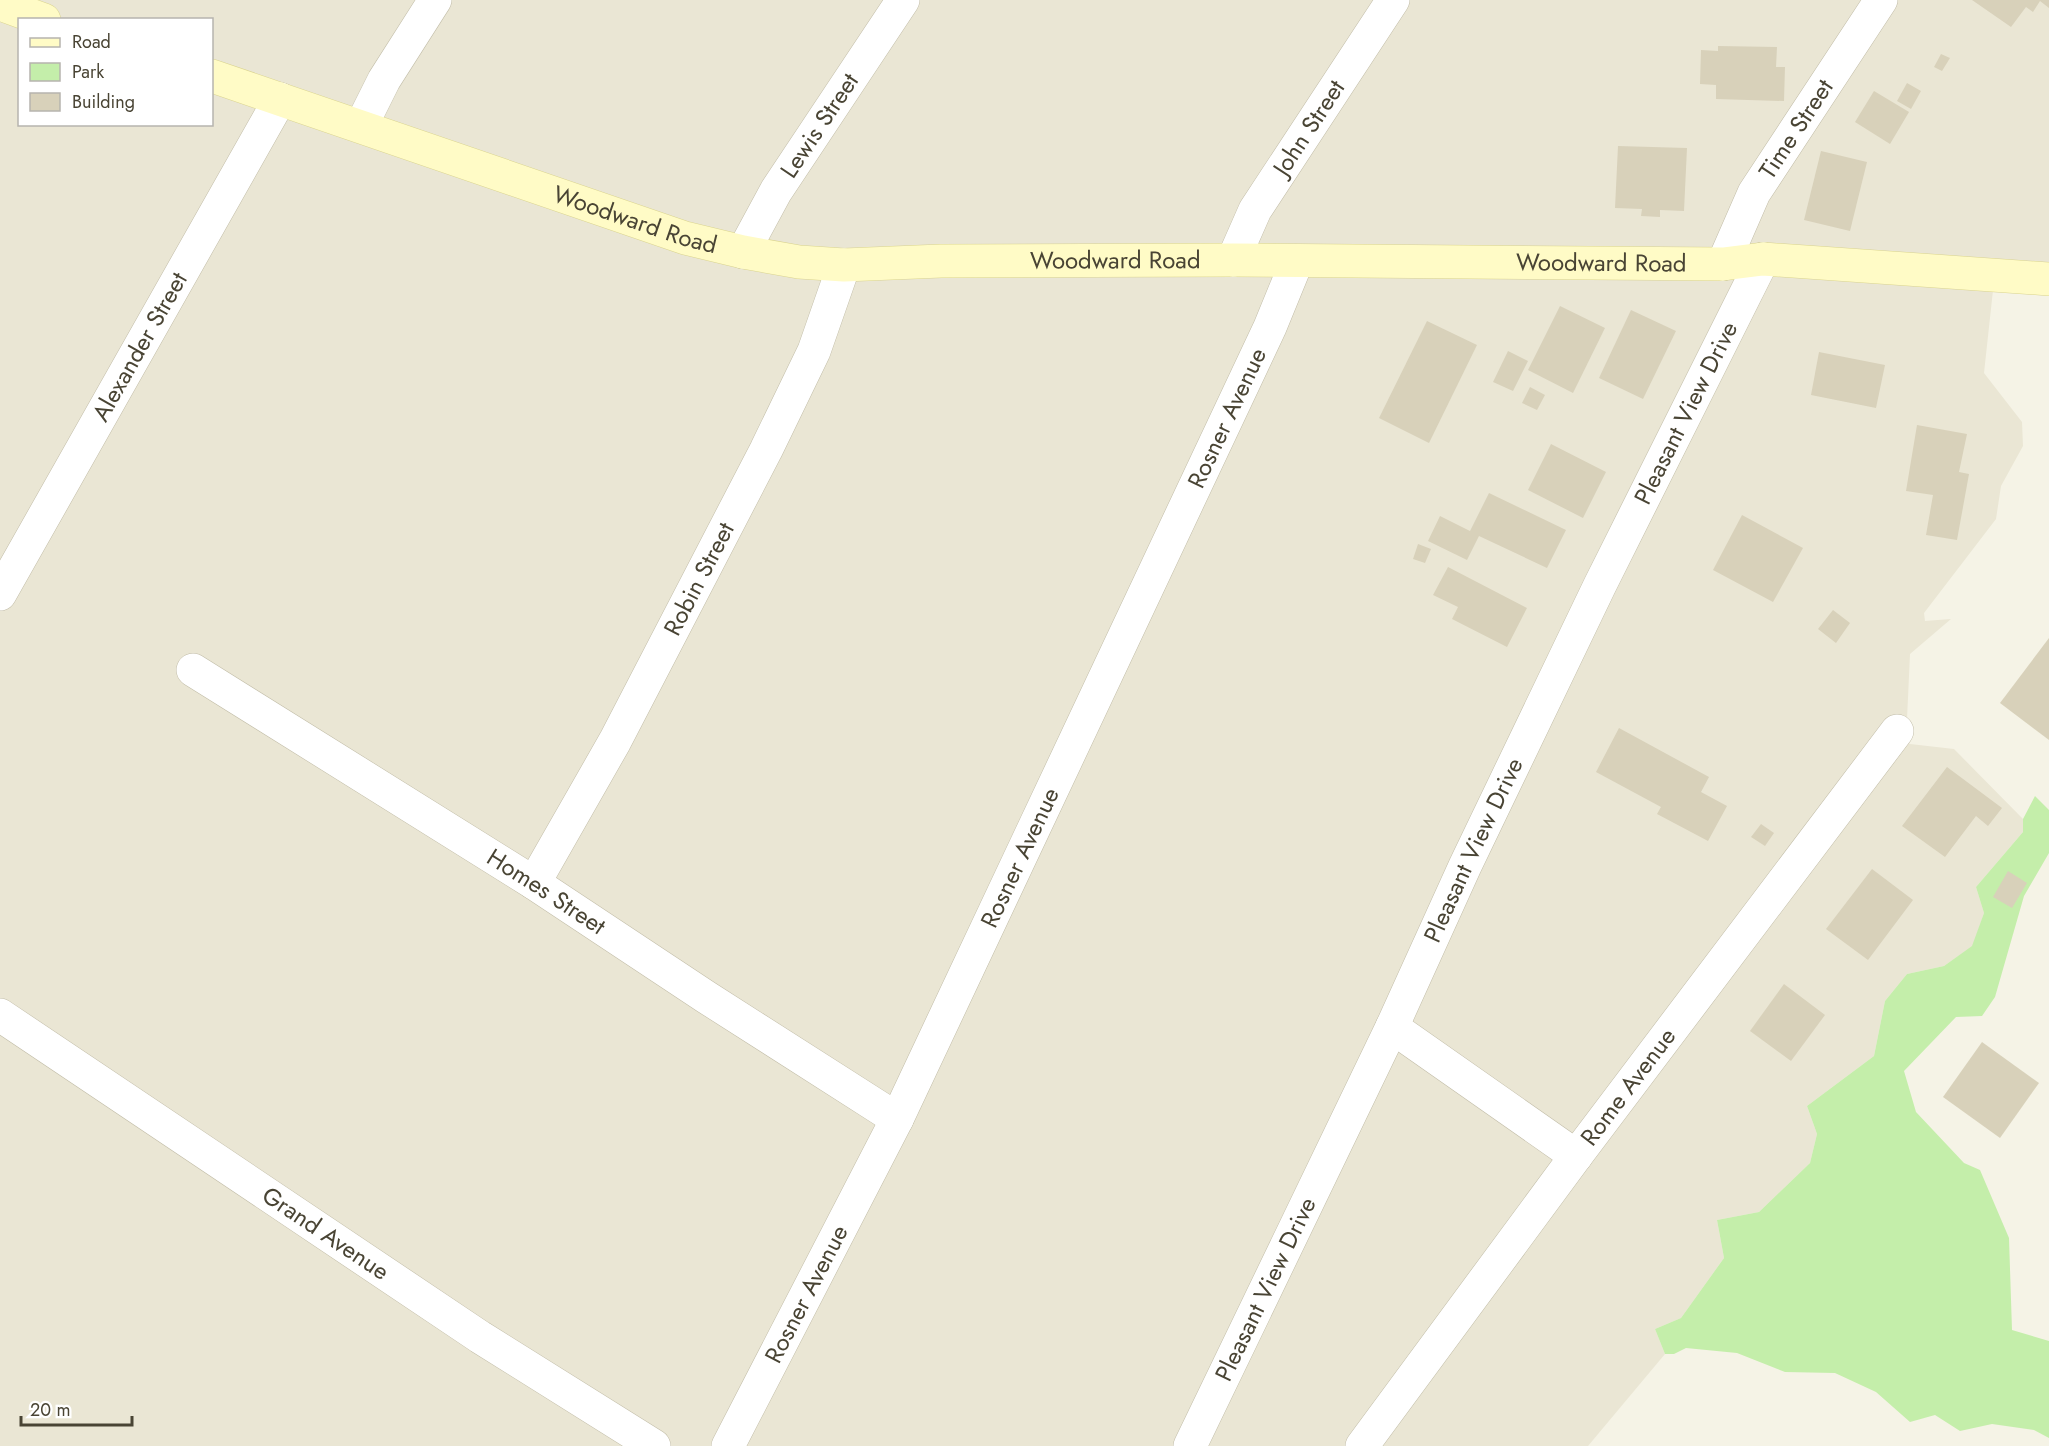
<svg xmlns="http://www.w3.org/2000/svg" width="2049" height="1446" viewBox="0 0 2049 1446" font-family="Jost,sans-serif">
<rect width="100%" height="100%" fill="#f5f3e6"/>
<path fill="#eae6d4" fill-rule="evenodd" d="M0,0H2049V284L1994,281L1984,373L2022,422L2023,446L2001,486L1996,519L1924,613L1925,621L1951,619L1910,654L1906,741L1910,744L1954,749L2023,819V832L1976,887L1984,913L1973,946L1944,966L1907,974L1885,1001L1874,1056L1807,1106L1817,1134L1810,1163L1759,1212L1717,1220L1724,1258L1681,1318L1655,1329L1665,1354L1588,1446H0ZM20,20H212V124H20Z"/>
<polygon fill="#c4eeaa" points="2035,796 2049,810 2049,853 2024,896 1995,997 1982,1016 1956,1017 1904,1071 1916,1112 1964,1163 1980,1170 2009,1238 2012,1330 2049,1341 2049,1438 2034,1430 1992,1424 1960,1431 1935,1415 1910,1422 1876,1392 1835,1373 1785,1372 1737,1353 1686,1348 1674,1354 1665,1354 1655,1329 1681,1318 1724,1258 1717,1220 1759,1212 1810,1163 1817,1134 1807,1106 1874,1056 1885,1001 1907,974 1944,966 1972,946 1984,913 1976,887 2023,832 2023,819"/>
<g fill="#d8d1ba">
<polygon points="1972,0 2049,0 2049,8 2040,1 2033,12 2026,7 2011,27"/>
<polygon points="1718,46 1777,47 1776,67 1785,67 1784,101 1716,99 1716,85 1700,84 1701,50 1718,51"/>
<polygon points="1941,54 1950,58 1942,71 1934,67"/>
<polygon points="1907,83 1921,91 1911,109 1897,101"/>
<polygon points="1874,91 1909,112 1890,144 1855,122"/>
<polygon points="1618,146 1687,148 1684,211 1660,210 1660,217 1641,216 1642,209 1615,208"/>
<polygon points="1821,151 1867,162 1850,231 1804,220"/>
<polygon points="1560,306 1605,328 1573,393 1528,370"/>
<polygon points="1631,310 1676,331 1643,399 1599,378"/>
<polygon points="1427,321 1477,345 1429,443 1379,418"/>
<polygon points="1508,351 1528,361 1513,391 1493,382"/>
<polygon points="1819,352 1885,365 1876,408 1811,395"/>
<polygon points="1530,387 1545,395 1537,410 1522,403"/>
<polygon points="1917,425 1967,434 1959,472 1969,474 1957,540 1926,535 1933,495 1906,491"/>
<polygon points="1551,444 1606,472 1583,518 1528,490"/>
<polygon points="1489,493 1566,530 1547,568 1479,536 1467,560 1428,541 1440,516 1470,531"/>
<polygon points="1742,515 1803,548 1773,602 1713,570"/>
<polygon points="1418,544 1431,549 1425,563 1413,559"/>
<polygon points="1448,567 1527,608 1507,647 1452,619 1458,607 1433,595"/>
<polygon points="1833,610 1850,623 1836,643 1818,629"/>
<polygon points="2049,638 2049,740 2000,703"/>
<polygon points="1619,728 1709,777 1701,792 1727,806 1708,841 1657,814 1661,807 1596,772"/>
<polygon points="1947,767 2002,808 1988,826 1976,816 1945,857 1902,826"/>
<polygon points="1761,824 1774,833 1765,846 1751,837"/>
<polygon points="1872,869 1913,900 1868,960 1826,929"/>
<polygon points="2008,871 2027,883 2012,908 1993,897"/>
<polygon points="1784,984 1825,1015 1791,1061 1750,1031"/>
<polygon points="1982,1042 2039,1083 2000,1138 1943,1097"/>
</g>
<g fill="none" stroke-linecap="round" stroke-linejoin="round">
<g stroke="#c2bda8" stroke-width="34">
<g id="street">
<polyline points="361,126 384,80 435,0"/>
<path id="s1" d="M743,252L776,191L903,0"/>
<path id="s2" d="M1233,260L1255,210L1393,0"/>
<path id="s3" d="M1723,264L1754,193L1881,0"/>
<path id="s4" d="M0,594L280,99"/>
<path id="s5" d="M193,670L534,883L706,997L897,1119"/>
<path id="s6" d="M534,883L615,741L766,450L814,351L844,265"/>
<path id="s7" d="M0,1015L480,1337L654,1446"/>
<polyline points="1392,1027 1576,1156"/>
<path id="s8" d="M728,1446L897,1119L1270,327L1297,261"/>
<path id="s9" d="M1190,1446L1392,1027L1465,866L1599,587L1763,259"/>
<path id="s10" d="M1362,1446L1576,1156L1897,731"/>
</g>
</g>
<g stroke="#dad490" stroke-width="34">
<g id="secondary">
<polyline points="0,4 44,20"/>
<path id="s11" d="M212,76L685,238L743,252L799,262L844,265L941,261L1233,260L1723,264L1763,259L2049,279"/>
</g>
</g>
<use href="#street" stroke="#fff" stroke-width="33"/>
<use href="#secondary" stroke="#fffbc6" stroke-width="33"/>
</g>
<g text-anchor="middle" stroke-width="6" stroke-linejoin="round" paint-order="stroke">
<g font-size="24" fill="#494434" stroke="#fff">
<text dy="8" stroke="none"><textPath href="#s1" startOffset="148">Lewis Street</textPath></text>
<text dy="8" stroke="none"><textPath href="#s2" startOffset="153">John Street</textPath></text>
<text dy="8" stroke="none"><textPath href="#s3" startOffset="154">Time Street</textPath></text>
<text dy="8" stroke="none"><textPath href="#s11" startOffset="447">Woodward Road</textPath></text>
<text dy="8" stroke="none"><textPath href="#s11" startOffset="933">Woodward Road</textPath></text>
<text dy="8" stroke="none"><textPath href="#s11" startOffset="1419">Woodward Road</textPath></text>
<text dy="8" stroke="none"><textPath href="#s4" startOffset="284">Alexander Street</textPath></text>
<text dy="8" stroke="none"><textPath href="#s9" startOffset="1146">Pleasant View Drive</textPath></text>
<text dy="8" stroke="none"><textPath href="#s8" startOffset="1143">Rosner Avenue</textPath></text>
<text dy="8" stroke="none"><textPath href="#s6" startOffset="346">Robin Street</textPath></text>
<text dy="8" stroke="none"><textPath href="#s9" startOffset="660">Pleasant View Drive</textPath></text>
<text dy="8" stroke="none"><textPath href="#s8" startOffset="657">Rosner Avenue</textPath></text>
<text dy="8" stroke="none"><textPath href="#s5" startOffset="417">Homes Street</textPath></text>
<text dy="8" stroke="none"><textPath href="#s10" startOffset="447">Rome Avenue</textPath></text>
<text dy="8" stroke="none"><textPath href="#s7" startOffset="392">Grand Avenue</textPath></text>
<text dy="8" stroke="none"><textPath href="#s9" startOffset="174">Pleasant View Drive</textPath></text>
<text dy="8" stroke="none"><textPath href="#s8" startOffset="171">Rosner Avenue</textPath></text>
</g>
</g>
<rect x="18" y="18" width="195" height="108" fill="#ffffff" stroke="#b6b4ae" stroke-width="1.5"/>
<rect x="30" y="38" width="30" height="9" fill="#fffbc6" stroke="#b6b4ae" stroke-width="1.5"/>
<text x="72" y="48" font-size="18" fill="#494434">Road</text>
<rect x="30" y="63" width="30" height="18" fill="#c4eeaa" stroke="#b6b4ae" stroke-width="1.5"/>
<text x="72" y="78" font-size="18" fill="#494434">Park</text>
<rect x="30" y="93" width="30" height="18" fill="#d8d1ba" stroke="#b6b4ae" stroke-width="1.5"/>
<text x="72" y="108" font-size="18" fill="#494434">Building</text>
<path d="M21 1416v9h111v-9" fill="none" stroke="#494434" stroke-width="3"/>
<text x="30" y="1416" font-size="18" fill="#494434" stroke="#ffffff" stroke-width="4.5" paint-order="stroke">20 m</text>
</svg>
